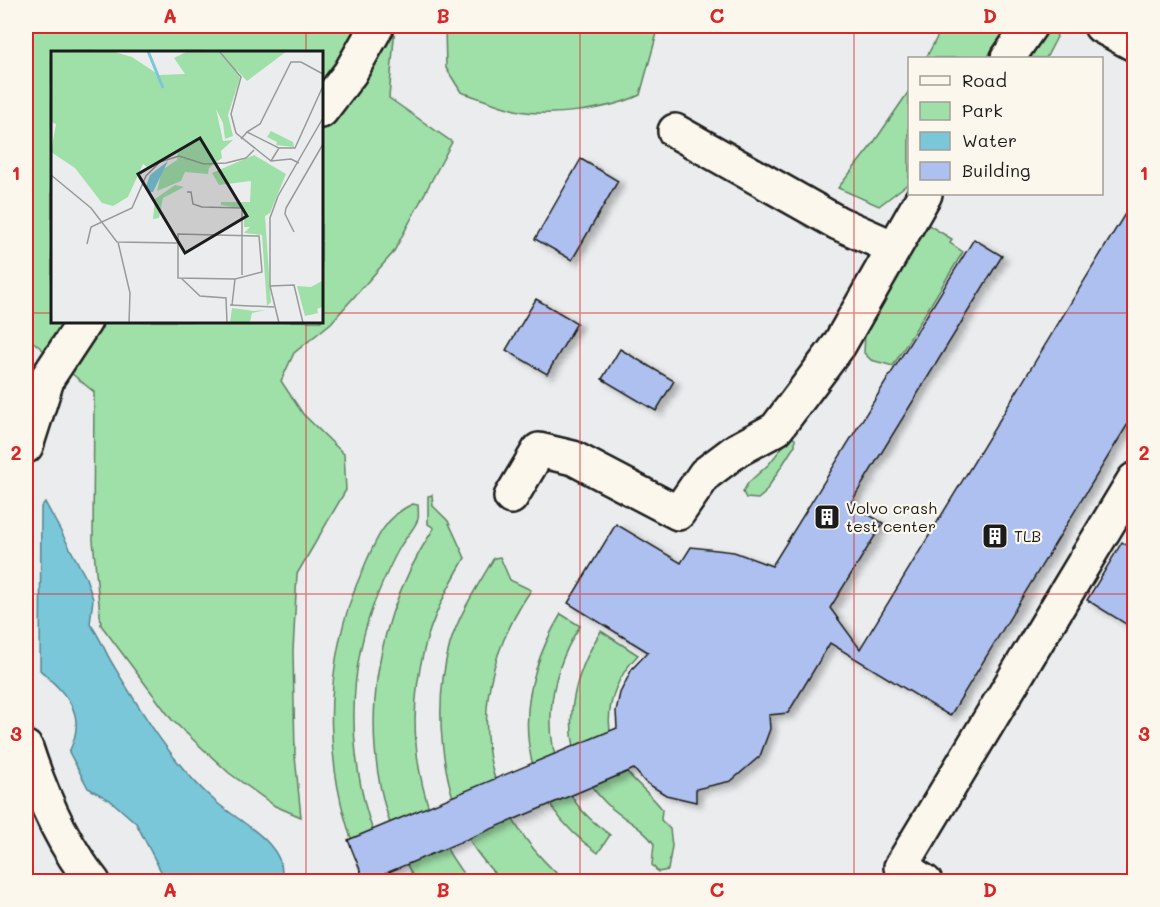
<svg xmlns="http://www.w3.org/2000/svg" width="1160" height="907" viewBox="0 0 1160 907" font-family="Mali,sans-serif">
<defs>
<filter id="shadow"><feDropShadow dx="6" dy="4" stdDeviation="3" flood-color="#0004"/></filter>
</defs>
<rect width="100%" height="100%" fill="#ebeced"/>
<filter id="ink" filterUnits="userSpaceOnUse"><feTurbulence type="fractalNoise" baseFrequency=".0167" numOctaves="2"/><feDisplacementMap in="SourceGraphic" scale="12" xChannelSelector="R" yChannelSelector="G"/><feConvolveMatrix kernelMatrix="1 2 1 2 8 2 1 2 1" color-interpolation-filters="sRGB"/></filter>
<g filter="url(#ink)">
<g fill="#9fdfa8" stroke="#5e7e62" stroke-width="1.5" fill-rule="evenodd">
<path d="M26,26H395L389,98L452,142L393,253L331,323L294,353L281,381L303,414L344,454L346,490L297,574L293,651L295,756L301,817L275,806L229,773L172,720L101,625L93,540L94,392L26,336ZM52,52H321V321H52Z"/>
<path d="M445,26H659L640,95C608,110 549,118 515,110C497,105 479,98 461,92L446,68Z"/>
<polygon points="943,26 1008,26 987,58 926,58"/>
<polygon points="1046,26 1054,27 1057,37 1046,58 1019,58 1043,27"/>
<polygon points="909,91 909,183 879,206 838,188 872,145"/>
<polygon points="920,220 952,239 950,243 963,252 893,366 871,360 864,353 866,309"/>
<polygon points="791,436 795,439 795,445 764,494 758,499 746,498 743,492 748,483 769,464"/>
<path d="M432,495L433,506L448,521L465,558C449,585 433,615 425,646C404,725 416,817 469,881L416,882C352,768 364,635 434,528L428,524V496Z"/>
<path d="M413,504L418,505C418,509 419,515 418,519C414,530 404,539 399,549C391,563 385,577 379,591C339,684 349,793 394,881H368C322,782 318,668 364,567C375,541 386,515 413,504Z"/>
<path d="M500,557L510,580L531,590C463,691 472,800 565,881H501C492,870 480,858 473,846C441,787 432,709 450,644C459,614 478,585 494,558Z"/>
<path d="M561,614L580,626C546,678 539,746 574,800C583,814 597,825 610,835L598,853C512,793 511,698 561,614Z"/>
<path d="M601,631L638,655C609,685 599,727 622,765C632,781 650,793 662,809L661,820L670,829L672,846L668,870L658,872L652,865L654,844C642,826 620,818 605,802C555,752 567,686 601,631Z"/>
</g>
<path fill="#7ac7d9" stroke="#54838d" stroke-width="1.5" d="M45,502L86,578L93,599L90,624C100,636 104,650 112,663C141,711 172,764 216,802C238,821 290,845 281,881H166L136,823L110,800L88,788L69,752C88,714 67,695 40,670L41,507Z"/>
<g fill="#adc0ef" stroke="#1c1c1c" stroke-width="1.5" filter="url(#shadow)">
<polygon points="581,159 618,181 572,260 535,239"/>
<polygon points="1134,199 1134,414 950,716 830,643 788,713 769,715 770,729 760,756 731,781 696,789 696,802 666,795 645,782 634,769 365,882 348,840 617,728 616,711 620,693 632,669 648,652 568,603 616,524 681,563 691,547 734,552 772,566 974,239 1002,256 850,504 883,523 830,608 860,649"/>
<polygon points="536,299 577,323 547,374 506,350"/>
<polygon points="620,349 674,381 656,411 602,379"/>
<polygon points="1122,542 1134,550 1134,629 1087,600"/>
</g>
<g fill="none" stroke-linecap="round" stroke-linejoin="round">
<g stroke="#1c1c1c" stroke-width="38">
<g id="minor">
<polyline points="1101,26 1134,44"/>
<polyline points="1008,58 1030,26"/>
<polyline points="321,111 350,73 377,26"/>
<polyline points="675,131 838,223 892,247"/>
<polyline points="26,446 48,377 85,321"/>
<polyline points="511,497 539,450 573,458 678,513 705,474 737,450 776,429 839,345 925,194"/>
<path d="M26,748C41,794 62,844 93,882"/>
<polyline points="925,882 901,867 1134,480"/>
</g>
</g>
<use href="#minor" stroke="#fbf7ec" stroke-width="33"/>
</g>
</g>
<path fill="none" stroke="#d62828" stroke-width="1.5" stroke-opacity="0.55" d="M306,26V52M580,26V882M854,26V882M26,313H52M321,313H1134M306,321V882M26,594H1134"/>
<defs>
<g id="building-square" transform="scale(1.35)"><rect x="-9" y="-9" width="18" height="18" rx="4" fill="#1c1c1c" stroke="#fbf7ec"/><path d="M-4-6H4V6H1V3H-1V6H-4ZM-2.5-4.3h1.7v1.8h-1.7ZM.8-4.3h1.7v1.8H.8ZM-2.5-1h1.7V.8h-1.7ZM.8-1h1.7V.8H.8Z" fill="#fff"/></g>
</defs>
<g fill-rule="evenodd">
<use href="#building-square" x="827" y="517"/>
<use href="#building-square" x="995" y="536"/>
</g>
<g text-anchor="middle" stroke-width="4.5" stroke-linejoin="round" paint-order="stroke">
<g font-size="16" fill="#1c1c1c" stroke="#fbf7ec" text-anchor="start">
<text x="846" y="514">Volvo crash<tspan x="846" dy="18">test center</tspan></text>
<text x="1014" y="542">TLB</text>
</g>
</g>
<g transform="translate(51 51)">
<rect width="272" height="272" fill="#ebeced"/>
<path d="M0,0H60L81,6L108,24L134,23L123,7L137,0H236L196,30L185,18L189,27L177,64L182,85L174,88L172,72L165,58L172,90L182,89L170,100L171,107L158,117L157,123L134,121L130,130L106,140L111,119L126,109L127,99L96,116L92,113L77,146L62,155L51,152L24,117L0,101L5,73L0,71ZM220,80L242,91L243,96L225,94L226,91L216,86ZM203,104L235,123L219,162L214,165L220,251L216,255L211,184L193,182L199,176H193V158L170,154V151H199L200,130L168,134L161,122ZM124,134L133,136L112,147L108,167L102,168L104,148ZM271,230V256L266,258L267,262L254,265L246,235L260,236ZM181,257L203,260L215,259L201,262L199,271H179Z" fill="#9fdfa8"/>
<path d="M117,110L102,141H98L94,138L99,124Z" fill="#7ac7d9"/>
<path fill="none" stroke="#7ac7d9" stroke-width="3" d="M97,0L112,37"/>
<path fill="none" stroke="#989999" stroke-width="1.5" d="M168,0L190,26L180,63L185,82L220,110L240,108L248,112M196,81L209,73L240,11H250L272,23M190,88L196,81L228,97L220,110M228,97H244L272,35M0,124L40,157L66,191L127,192M136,141H140L142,153L151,156L191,157V224M243,181L234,163L235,157L272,93M67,191L79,242L78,272M36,193L40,176L81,157L95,125L109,111L128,105L153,113L175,112L195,107L203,99M130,227L149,245L175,247L176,272M219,235L243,234L252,272M179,254L223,256M181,254L184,228L211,221L208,185L127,183V227L184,228M228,272L219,235V167L227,145L272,67"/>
<path fill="#1c1c1c" fill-opacity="0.15" stroke="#1c1c1c" stroke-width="3" d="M149,87L196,165L134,202L87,123Z"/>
<rect width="272" height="272" fill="none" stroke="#1c1c1c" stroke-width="3"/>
</g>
<rect width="1160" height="907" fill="none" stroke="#fbf7ec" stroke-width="66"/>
<rect x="908" y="57" width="195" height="138" fill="#fbf7ec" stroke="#a29f99" stroke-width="1.5"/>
<rect x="920" y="76" width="30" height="9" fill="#fbf7ec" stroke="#a29f99" stroke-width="1.5"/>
<text x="962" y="87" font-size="18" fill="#1c1c1c">Road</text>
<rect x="920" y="102" width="30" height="18" fill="#9fdfa8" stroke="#a29f99" stroke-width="1.5"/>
<text x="962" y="117" font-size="18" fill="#1c1c1c">Park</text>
<rect x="920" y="132" width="30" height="18" fill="#7ac7d9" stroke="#a29f99" stroke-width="1.5"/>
<text x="962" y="147" font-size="18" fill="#1c1c1c">Water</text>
<rect x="920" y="162" width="30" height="18" fill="#adc0ef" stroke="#a29f99" stroke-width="1.5"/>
<text x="962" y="177" font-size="18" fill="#1c1c1c">Building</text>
<rect x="33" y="33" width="1094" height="841" fill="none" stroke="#d62828" stroke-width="2"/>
<g font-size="20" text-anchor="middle" font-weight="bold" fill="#d62828">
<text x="170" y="23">A</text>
<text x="443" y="23">B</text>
<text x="717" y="23">C</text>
<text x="990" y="23">D</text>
<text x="16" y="180">1</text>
<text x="1144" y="180">1</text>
<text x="16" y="460">2</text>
<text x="1144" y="460">2</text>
<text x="16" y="741">3</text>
<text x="1144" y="741">3</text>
<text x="170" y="897">A</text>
<text x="443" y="897">B</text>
<text x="717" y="897">C</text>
<text x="990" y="897">D</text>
</g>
</svg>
